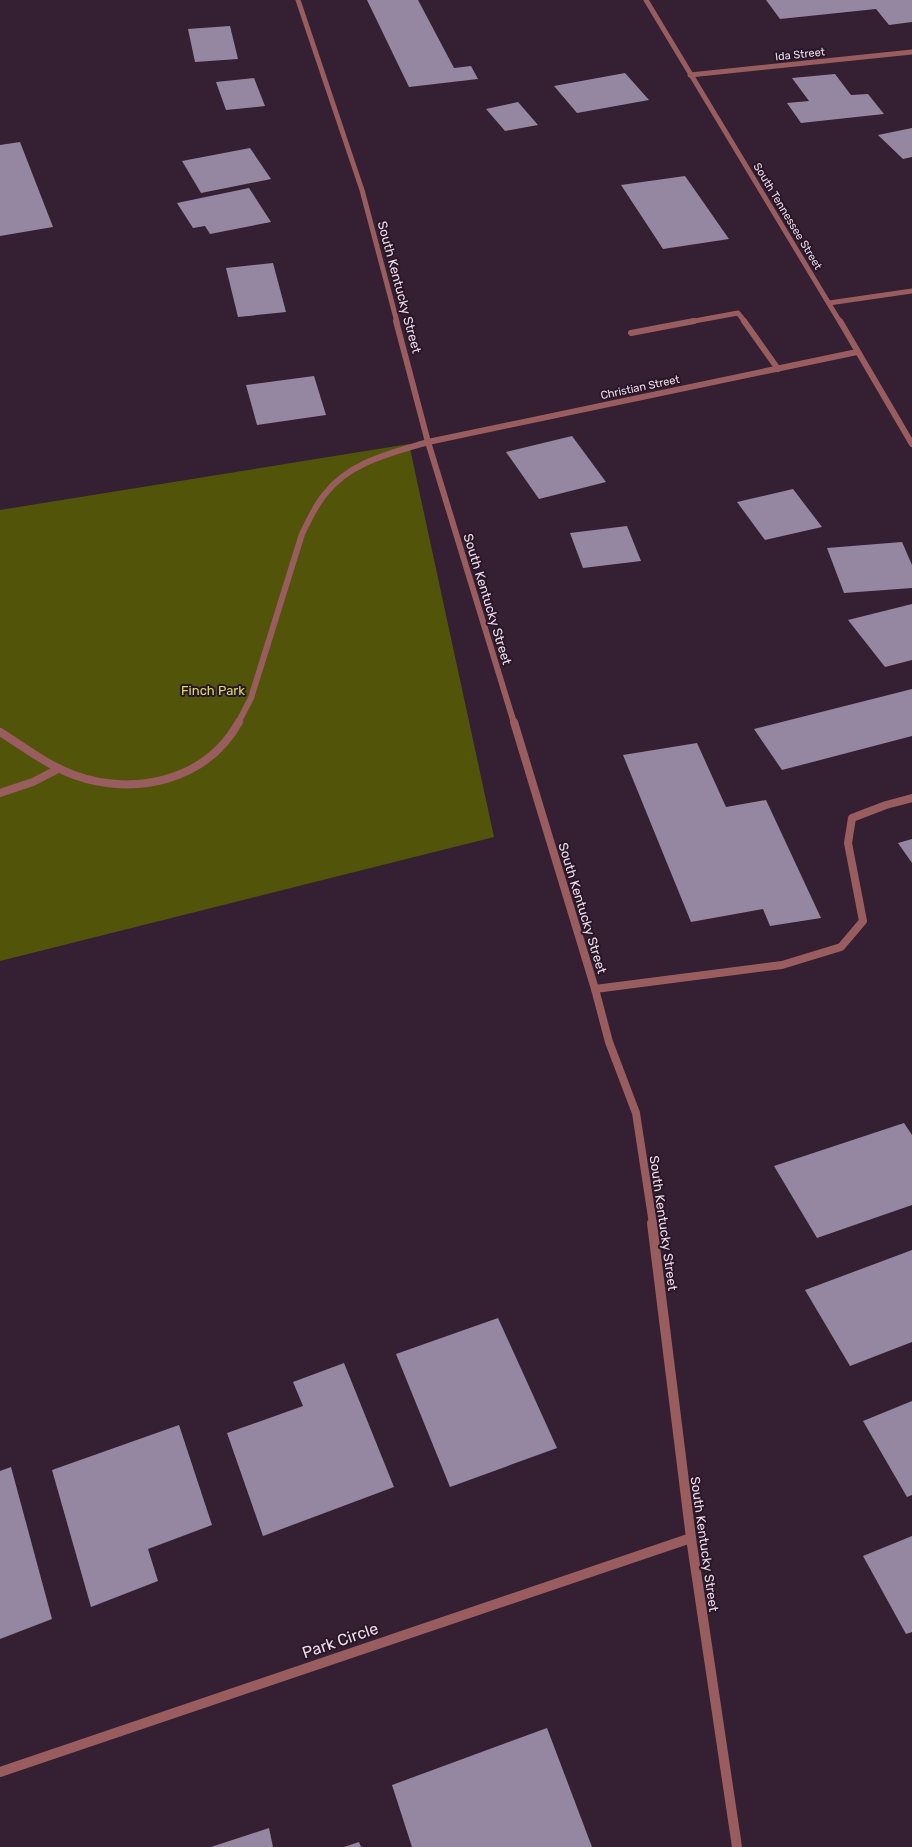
<svg xmlns="http://www.w3.org/2000/svg" width="912" height="1847" viewBox="0 0 912 1847" font-family="Rubik,sans-serif">
<rect width="100%" height="100%" fill="#342032"/>
<polygon fill="#525509" points="409,444 494,837 0,961 0,510"/>
<g fill="#9586a1">
<polygon points="367,0 418,0 454,68 471,66 478,79 409,87"/>
<polygon points="766,0 912,0 912,22 889,25 876,9 780,19"/>
<polygon points="230,26 238,59 195,62 188,29"/>
<polygon points="625,73 649,100 577,113 554,86"/>
<polygon points="835,74 851,95 868,94 884,114 801,123 787,103 809,101 792,78"/>
<polygon points="254,78 265,106 226,110 216,82"/>
<polygon points="518,102 538,125 505,131 486,109"/>
<polygon points="912,128 912,157 903,159 878,135"/>
<polygon points="20,142 53,227 0,236 0,145"/>
<polygon points="250,148 271,179 201,193 182,161"/>
<polygon points="685,176 729,239 663,249 621,185"/>
<polygon points="249,188 271,222 210,234 205,226 193,228 177,203"/>
<polygon points="273,263 286,312 238,317 226,268"/>
<polygon points="314,376 326,415 257,425 246,385"/>
<polygon points="572,436 606,482 539,499 506,452"/>
<polygon points="793,489 822,527 765,540 737,502"/>
<polygon points="627,526 641,561 583,568 570,533"/>
<polygon points="902,542 912,565 912,588 844,593 827,548"/>
<polygon points="912,604 912,660 885,667 848,620"/>
<polygon points="912,689 912,736 782,770 754,729"/>
<polygon points="697,743 726,807 766,800 821,918 770,926 763,909 691,922 623,755"/>
<polygon points="912,839 912,863 898,843"/>
<polygon points="904,1123 912,1135 912,1205 817,1238 774,1166"/>
<polygon points="912,1250 912,1342 850,1366 805,1290"/>
<polygon points="498,1318 557,1448 450,1487 396,1354"/>
<polygon points="344,1363 394,1487 263,1536 227,1433 303,1406 293,1382"/>
<polygon points="912,1401 912,1495 907,1497 863,1421"/>
<polygon points="179,1425 212,1525 148,1549 158,1581 91,1607 52,1470"/>
<polygon points="11,1467 52,1619 0,1639 0,1471"/>
<polygon points="912,1536 912,1632 906,1634 863,1556"/>
<polygon points="547,1728 592,1847 412,1847 392,1785"/>
<polygon points="269,1828 273,1847 211,1847"/>
<polygon points="359,1842 361,1847 344,1847"/>
</g>
<g fill="none" stroke-linecap="round" stroke-linejoin="round">
<polyline stroke="#9a5d5f" stroke-width="5" points="689,322 738,313 745,322"/>
<g stroke="#9a5d5f" stroke-width="6">
<polyline points="744,321 778,369"/>
<polyline points="631,333 694,321"/>
<path d="M238,723L251,698L302,534C309,520 315,506 325,494C350,462 391,453 428,442"/>
</g>
<g stroke="#9a5d5f" stroke-width="8">
<path d="M0,732C24,747 47,765 74,775C134,797 206,781 239,722"/>
<polyline points="0,793 33,782 58,769"/>
<polyline points="595,989 782,965 841,947 863,921 848,843 852,818 886,805 912,798"/>
</g>
<g stroke="#9a5d5f" stroke-width="5">
<polyline points="298,0 362,190 397,322"/>
<polyline points="690,75 912,52"/>
<polyline points="829,303 912,291"/>
</g>
<g stroke="#9a5d5f" stroke-width="6">
<polyline points="396,321 428,442 514,723"/>
<polyline points="428,442 857,352"/>
</g>
<polyline stroke="#9a5d5f" stroke-width="8" points="514,722 595,989 609,1042 636,1113 653,1224"/>
<g stroke="#9a5d5f" stroke-width="10">
<polyline points="652,1223 691,1538 737,1847"/>
<polyline points="0,1772 691,1538"/>
</g>
<polyline stroke="#9a5d5f" stroke-width="5" points="646,0 840,322"/>
<polyline stroke="#9a5d5f" stroke-width="6" points="840,321 912,444"/>
</g>
<g text-anchor="middle" stroke-width="4" stroke-linejoin="round" paint-order="stroke">
<g font-size="11" fill="#eadce8" stroke="#2a1628">
<text transform="translate(800 54) rotate(-6)" y="4">Ida Street</text>
<text transform="translate(788 216) rotate(59)" y="4">South Tennessee Street</text>
<text transform="translate(640 387) rotate(-12)" y="4">Christian Street</text>
</g>
<g font-size="13" fill="#eadce8" stroke="#2a1628">
<text transform="translate(400 287) rotate(75)" y="5">South Kentucky Street</text>
<text transform="translate(488 599) rotate(73)" y="5">South Kentucky Street</text>
<text transform="translate(583 908) rotate(73)" y="5">South Kentucky Street</text>
<text transform="translate(664 1223) rotate(82)" y="5">South Kentucky Street</text>
<text transform="translate(705 1544) rotate(82)" y="5">South Kentucky Street</text>
</g>
<g font-size="13" fill="#d8df62" stroke="#2a1628">
<text x="213" y="695">Finch Park</text>
</g>
<g font-size="16" fill="#eadce8" stroke="#2a1628">
<text transform="translate(340 1640) rotate(-19)" y="6">Park Circle</text>
</g>
</g>
</svg>
